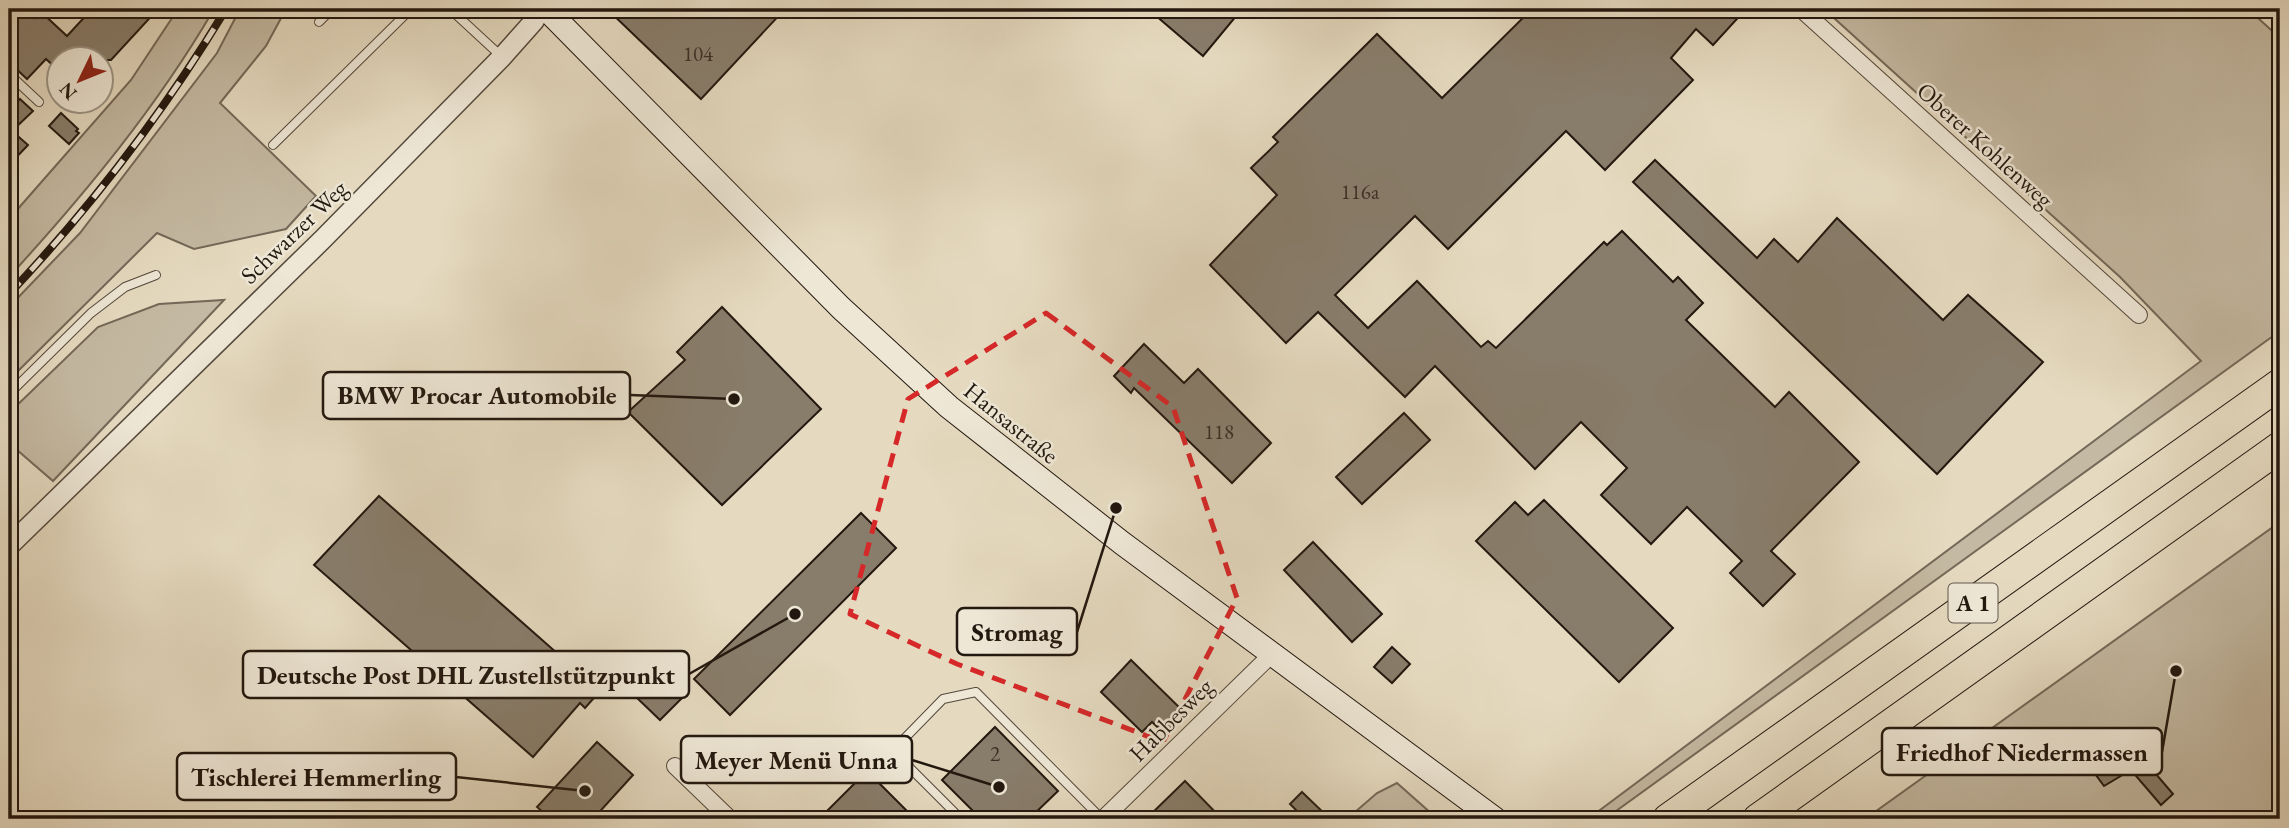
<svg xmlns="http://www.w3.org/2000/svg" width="2289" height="828" viewBox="0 0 2289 828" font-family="'EB Garamond',serif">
<rect width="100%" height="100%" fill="#e5dac0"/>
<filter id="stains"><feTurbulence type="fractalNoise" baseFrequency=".00286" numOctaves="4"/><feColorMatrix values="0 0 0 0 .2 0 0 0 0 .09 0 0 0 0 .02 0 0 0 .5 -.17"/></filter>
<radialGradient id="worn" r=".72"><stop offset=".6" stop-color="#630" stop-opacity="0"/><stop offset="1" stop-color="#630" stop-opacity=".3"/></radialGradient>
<g fill="#c4b9a2" stroke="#746858" stroke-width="2">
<path d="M178,9H214C157,107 85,194 9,277V219L131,80Z"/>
<polygon points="240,9 286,9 266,46 220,103 316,196 286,229 194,249 157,233 9,380 9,307 80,233 217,53"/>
<polygon points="1824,9 2248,9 2280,38 2280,331 1605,819 1588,819 2201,361 2120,277"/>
<polygon points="224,300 53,481 9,443 9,413 98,327 159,304"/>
<polygon points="2280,522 2280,819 1865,819"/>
<polygon points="1397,783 1433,815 1430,819 1347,819 1377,793"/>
</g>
<g fill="#887d6b" stroke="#23180f" stroke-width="2">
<polygon points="9,9 26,9 35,18 41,12 67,36 92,9 158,9 111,60 60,60 60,72 46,59 27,79 9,62"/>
<polygon points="607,9 785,9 701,99"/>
<polygon points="1148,9 1242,9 1203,56"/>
<polygon points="1532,9 1746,9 1713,45 1696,29 1671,58 1693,80 1605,170 1566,131 1448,249 1415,216 1335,295 1368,328 1417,281 1481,347 1488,341 1496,348 1604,242 1607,245 1622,231 1673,282 1678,277 1703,303 1686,320 1775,407 1789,392 1859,462 1771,551 1795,574 1763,606 1730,573 1742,561 1687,507 1651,544 1601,495 1627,468 1581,422 1535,469 1435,366 1405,397 1318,312 1286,343 1210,265 1277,195 1251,168 1278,142 1273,137 1377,34 1442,98"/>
<polygon points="20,99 33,111 12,131 28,145 9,165 9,106 13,106"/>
<polygon points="61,113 78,129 76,131 79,133 69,144 49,126"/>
<polygon points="1655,160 1757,258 1774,239 1798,262 1837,218 1943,320 1968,295 2043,362 1937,474 1633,182"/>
<polygon points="722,307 821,409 722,505 628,412 685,360 677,352"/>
<polygon points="1144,344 1184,383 1198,369 1271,443 1232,483 1134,388 1131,393 1114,376"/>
<polygon points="1404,413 1430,440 1362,504 1336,477"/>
<polygon points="379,496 600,691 585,708 580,703 533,757 314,565"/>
<polygon points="1544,500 1673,628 1619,682 1476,541 1515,502 1528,515"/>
<polygon points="861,513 896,548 730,715 694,679"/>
<polygon points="1313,542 1382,614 1352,642 1284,570"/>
<polygon points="1392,647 1410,664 1392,683 1374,667"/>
<polygon points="1131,660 1185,713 1165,734 1152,722 1142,732 1101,692"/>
<polygon points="661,672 685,695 660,720 636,697"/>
<polygon points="995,727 1058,791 1029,819 981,819 942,780"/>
<polygon points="2120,732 2173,794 2161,805 2131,770 2104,786 2090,767 2115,750 2108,741"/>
<polygon points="597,742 633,775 593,819 551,819 537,807"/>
<polygon points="867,771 915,819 819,819"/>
<polygon points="1185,781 1222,819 1146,819"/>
<polygon points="1302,792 1330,819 1305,819 1290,804"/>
</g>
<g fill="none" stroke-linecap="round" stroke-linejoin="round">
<g stroke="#54483b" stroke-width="10">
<g id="service">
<polyline points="450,9 502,57"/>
<polyline points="319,22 332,9"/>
<polyline points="9,74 39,102"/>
<polyline points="273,145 411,9"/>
<polyline points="9,394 91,313 125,287 156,275"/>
<polyline points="961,819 909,767 903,740 943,699 976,692 1102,819"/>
</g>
</g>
<g stroke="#54483b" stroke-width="18">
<g id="minor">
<polyline points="1801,9 2139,315"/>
<polyline points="675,766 730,819"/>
<polyline points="1103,819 1272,654"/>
</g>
</g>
<g stroke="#54483b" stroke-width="22">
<polyline id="tertiary" points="9,546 323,239 502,57 534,21 541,9"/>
</g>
<g stroke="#23180f" stroke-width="25">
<polyline id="secondary" points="546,9 841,308 949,407 1122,543 1495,819"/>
</g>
<g stroke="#23180f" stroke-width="32">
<g id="motorway">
<polyline points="1668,819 2280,384"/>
<polyline points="1758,819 2280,447"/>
</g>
</g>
<use href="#service" stroke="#eee7d6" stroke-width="8"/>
<use href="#minor" stroke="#eee7d6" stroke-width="16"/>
<use href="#tertiary" stroke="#eee7d6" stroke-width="19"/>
<use href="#secondary" stroke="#eee7d6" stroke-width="23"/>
<use href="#motorway" stroke="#e5dac0" stroke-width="30"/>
<g stroke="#23180f" stroke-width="8">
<path id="rail" d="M9,294C92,206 164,112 226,9"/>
</g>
<use href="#rail" stroke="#eee7d6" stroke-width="5" stroke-dasharray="16" stroke-linecap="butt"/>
</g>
<path fill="none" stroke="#d62828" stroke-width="5" stroke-dasharray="14 9" stroke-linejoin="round" d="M1046,313L1173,407L1237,598L1163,742L957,664L850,614L908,399Z"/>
<g text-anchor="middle" stroke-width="5" stroke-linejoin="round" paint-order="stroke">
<g font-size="21" fill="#3c3126">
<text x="698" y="61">104</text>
<text x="1360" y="199">116a</text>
<text x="1219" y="439">118</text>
<text x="995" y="761">2</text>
</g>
<rect fill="#eee7d6" stroke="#60564b" stroke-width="2" x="1948.5" y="583.5" width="49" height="39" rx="5"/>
<g font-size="23" font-weight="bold" fill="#23180f">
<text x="1973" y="611">A 1</text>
</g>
<g font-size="24" fill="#23180f" stroke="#eee7d6">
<text transform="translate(1985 145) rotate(42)" y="8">Oberer Kohlenweg</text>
<text transform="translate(294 232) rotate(-44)" y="8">Schwarzer Weg</text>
<text transform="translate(1011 423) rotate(39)" y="8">Hansastraße</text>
<text transform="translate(1171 720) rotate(-45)" y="8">Habbesweg</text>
</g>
</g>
<path fill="none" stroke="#23180f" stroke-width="2.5" d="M734 399L630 395M1116 508L1077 632M795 614L689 674M2176 671L2162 752M999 787L912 760M585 791L456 777"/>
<g fill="#23180f" stroke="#eee7d6" stroke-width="2.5">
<circle cx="734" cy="399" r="7"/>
<circle cx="1116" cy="508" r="7"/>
<circle cx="795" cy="614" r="7"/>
<circle cx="2176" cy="671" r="7"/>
<circle cx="999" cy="787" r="7"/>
<circle cx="585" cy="791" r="7"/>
</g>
<g fill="#eee7d6" stroke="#23180f" stroke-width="2.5">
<rect x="323" y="372" width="307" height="47" rx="7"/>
<rect x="957" y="608" width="120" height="47" rx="7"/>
<rect x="243" y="651" width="446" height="47" rx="7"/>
<rect x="1882" y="728" width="280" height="47" rx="7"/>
<rect x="681" y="736" width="231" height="47" rx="7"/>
<rect x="177" y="753" width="279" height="47" rx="7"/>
</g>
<g font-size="26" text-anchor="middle" font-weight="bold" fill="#23180f">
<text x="477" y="404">BMW Procar Automobile</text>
<text x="1017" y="641">Stromag</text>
<text x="466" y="684">Deutsche Post DHL Zustellstützpunkt</text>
<text x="2022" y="761">Friedhof Niedermassen</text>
<text x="796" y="769">Meyer Menü Unna</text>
<text x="316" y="786">Tischlerei Hemmerling</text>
</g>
<rect width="2289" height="828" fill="none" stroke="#e5dac0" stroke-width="35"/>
<rect x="10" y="10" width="2268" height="807" fill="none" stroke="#23180f" stroke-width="3.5"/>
<rect x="18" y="18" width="2254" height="793" fill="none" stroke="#23180f" stroke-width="2"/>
<g transform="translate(80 80) rotate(227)"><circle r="33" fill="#eee7d6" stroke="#9d9486" stroke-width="2"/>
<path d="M0-5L12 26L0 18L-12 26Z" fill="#8f2418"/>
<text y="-10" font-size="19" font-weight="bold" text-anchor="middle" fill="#23180f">N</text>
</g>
<rect width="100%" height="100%" filter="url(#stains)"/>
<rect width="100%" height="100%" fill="url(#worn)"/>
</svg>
